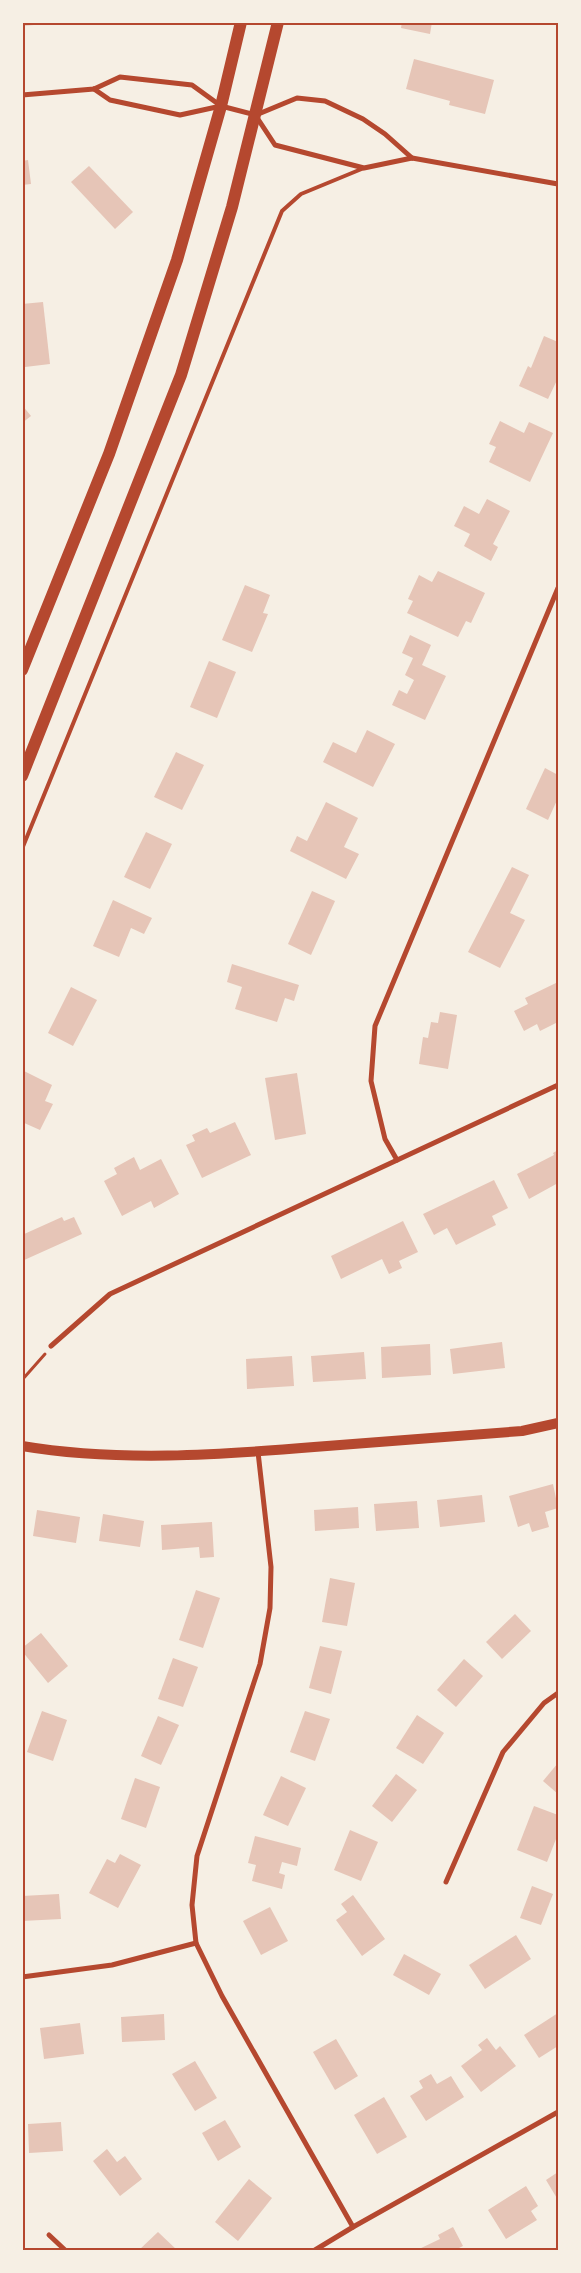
<svg xmlns="http://www.w3.org/2000/svg" width="581" height="2273" viewBox="0 0 581 2273" font-family="'Noto Sans',sans-serif">
<rect width="100%" height="100%" fill="#f6efe4"/>
<g fill="#e6c5b7">
<polygon points="22,22 45,22 46,24 22,26"/>
<polygon points="402,22 432,22 430,34 401,28"/>
<polygon points="414,59 494,80 485,114 449,105 450,101 406,89"/>
<polygon points="28,160 31,184 22,185 22,161"/>
<polygon points="89,166 133,212 115,229 71,182"/>
<polygon points="43,302 50,364 25,367 22,304"/>
<polygon points="544,336 558,342 558,378 548,399 519,386 528,366 531,368"/>
<polygon points="22,405 31,416 22,423"/>
<polygon points="500,421 524,433 529,422 553,433 530,482 489,462 496,447 489,444"/>
<polygon points="487,499 510,511 493,544 498,547 491,561 464,546 470,534 454,526 464,506 479,514"/>
<polygon points="438,571 485,593 471,623 466,621 458,637 407,613 413,601 408,599 419,575 432,582"/>
<polygon points="245,585 270,595 263,613 268,614 252,652 222,640"/>
<polygon points="410,635 431,645 422,665 446,676 425,720 392,705 399,690 407,694 414,680 405,675 413,658 402,653"/>
<polygon points="209,661 236,672 217,718 190,707"/>
<polygon points="367,730 395,744 373,787 323,762 333,742 356,753"/>
<polygon points="176,752 204,765 182,810 154,797"/>
<polygon points="545,768 558,775 558,798 548,820 526,809"/>
<polygon points="326,802 358,818 344,847 359,854 346,879 290,851 297,836 307,841"/>
<polygon points="146,832 172,844 150,889 124,877"/>
<polygon points="512,867 529,875 510,913 525,920 500,968 468,952"/>
<polygon points="312,891 335,901 311,955 288,944"/>
<polygon points="113,900 152,918 144,934 131,928 119,957 93,946"/>
<polygon points="232,964 299,985 294,1001 285,998 277,1022 235,1009 242,987 227,982"/>
<polygon points="558,982 558,1022 540,1031 537,1024 524,1031 514,1011 528,1004 525,998"/>
<polygon points="71,987 97,1000 73,1046 48,1033"/>
<polygon points="440,1012 457,1015 448,1069 419,1064 423,1037 428,1038 431,1022 438,1023"/>
<polygon points="24,1071 52,1085 45,1101 53,1104 40,1130 22,1122"/>
<polygon points="297,1073 306,1134 275,1140 265,1078"/>
<polygon points="235,1122 251,1155 202,1178 186,1145 195,1141 192,1135 207,1128 210,1133"/>
<polygon points="558,1150 558,1183 529,1199 517,1174 554,1155 553,1153"/>
<polygon points="134,1157 140,1170 161,1159 179,1194 154,1208 151,1201 122,1216 104,1181 117,1174 114,1168"/>
<polygon points="494,1180 508,1208 492,1216 496,1225 456,1245 447,1228 434,1235 423,1214"/>
<polygon points="62,1217 64,1221 74,1217 82,1234 22,1261 22,1235"/>
<polygon points="403,1221 418,1252 399,1261 402,1268 389,1274 382,1259 341,1279 331,1256"/>
<polygon points="502,1342 505,1368 453,1374 450,1349"/>
<polygon points="430,1344 431,1375 382,1378 381,1347"/>
<polygon points="364,1352 366,1379 313,1382 311,1356"/>
<polygon points="292,1356 294,1386 247,1389 246,1359"/>
<polygon points="553,1484 558,1508 545,1512 549,1527 532,1532 529,1523 518,1527 509,1496"/>
<polygon points="482,1495 485,1522 440,1527 437,1500"/>
<polygon points="417,1501 419,1528 376,1531 374,1504"/>
<polygon points="358,1507 359,1528 315,1531 314,1510"/>
<polygon points="37,1510 80,1517 76,1543 33,1536"/>
<polygon points="103,1514 144,1521 140,1547 99,1541"/>
<polygon points="212,1522 214,1557 200,1558 199,1547 162,1550 161,1525"/>
<polygon points="330,1578 355,1583 347,1626 322,1622"/>
<polygon points="196,1590 220,1598 203,1648 179,1640"/>
<polygon points="515,1614 531,1631 502,1659 486,1642"/>
<polygon points="41,1633 68,1666 48,1683 22,1651 22,1648"/>
<polygon points="320,1646 342,1651 331,1694 309,1688"/>
<polygon points="173,1658 198,1667 183,1707 158,1699"/>
<polygon points="464,1659 483,1676 456,1707 437,1690"/>
<polygon points="42,1711 67,1720 53,1761 27,1752"/>
<polygon points="305,1711 330,1719 315,1761 290,1752"/>
<polygon points="417,1715 444,1733 423,1764 396,1748"/>
<polygon points="158,1716 179,1725 161,1765 141,1756"/>
<polygon points="558,1763 558,1794 543,1781"/>
<polygon points="396,1774 417,1790 392,1822 372,1806"/>
<polygon points="281,1776 306,1788 288,1826 263,1815"/>
<polygon points="135,1778 160,1787 146,1828 121,1819"/>
<polygon points="534,1806 558,1815 558,1834 547,1862 517,1850"/>
<polygon points="350,1830 378,1842 361,1881 334,1870"/>
<polygon points="255,1836 301,1848 297,1866 282,1862 279,1873 285,1875 282,1889 252,1881 256,1865 248,1863"/>
<polygon points="120,1854 141,1865 118,1908 89,1893 107,1859 115,1863"/>
<polygon points="532,1886 553,1894 541,1925 520,1918"/>
<polygon points="59,1894 61,1919 22,1921 22,1896"/>
<polygon points="353,1895 385,1939 362,1956 336,1920 347,1912 341,1904"/>
<polygon points="270,1907 288,1941 261,1955 243,1921"/>
<polygon points="516,1935 531,1959 485,1989 469,1965"/>
<polygon points="404,1954 441,1974 429,1995 393,1975"/>
<polygon points="558,2013 558,2046 539,2058 524,2035"/>
<polygon points="164,2014 165,2040 122,2042 121,2017"/>
<polygon points="80,2023 84,2054 44,2059 40,2028"/>
<polygon points="487,2038 496,2050 500,2046 516,2066 481,2092 461,2066 482,2050 478,2045"/>
<polygon points="336,2039 358,2076 335,2090 313,2052"/>
<polygon points="195,2061 217,2098 195,2111 172,2074"/>
<polygon points="431,2074 437,2084 451,2076 464,2097 426,2121 410,2096 423,2088 419,2081"/>
<polygon points="384,2097 407,2137 377,2154 354,2115"/>
<polygon points="225,2120 241,2147 218,2161 202,2133"/>
<polygon points="61,2122 63,2151 29,2153 28,2124"/>
<polygon points="107,2149 117,2162 125,2156 142,2179 120,2196 93,2161"/>
<polygon points="558,2172 558,2200 546,2180"/>
<polygon points="249,2179 272,2198 238,2241 215,2222"/>
<polygon points="526,2186 538,2206 531,2211 537,2220 506,2239 488,2210"/>
<polygon points="453,2227 463,2246 455,2250 417,2250 440,2239 438,2235"/>
<polygon points="158,2232 177,2250 139,2250"/>
</g>
<g fill="none" stroke-linecap="round" stroke-linejoin="round">
<polyline stroke="#b5482f" stroke-width="3" points="22,1380 45,1354"/>
<polyline stroke="#b5482f" stroke-width="4" points="22,849 282,211 301,194 364,168"/>
<g stroke="#b5482f" stroke-width="5">
<polyline points="94,89 110,100 180,115 221,106"/>
<polyline points="22,95 94,89 120,77 192,85 221,106 256,115 297,98 325,101 363,119 385,134 412,158"/>
<polyline points="256,116 275,145 364,168 412,158 558,184"/>
<polyline points="397,1160 385,1139 371,1081 375,1026 558,588"/>
<polyline points="51,1346 110,1294 558,1085"/>
<polyline points="258,1452 271,1567 270,1608 260,1664 197,1856 192,1905 196,1943 222,1996 353,2227"/>
<polyline points="446,1882 503,1752 544,1703 558,1693"/>
<polyline points="22,1977 112,1965 196,1943"/>
<polyline points="49,2235 65,2250"/>
<polyline points="315,2250 353,2227 558,2112"/>
</g>
<path stroke="#b5482f" stroke-width="10" d="M22,1446C117,1462 219,1455 314,1447C383,1442 453,1436 522,1431L558,1423"/>
<g stroke="#b5482f" stroke-width="12">
<polyline points="22,670 109,454 177,260 221,106 241,22"/>
<polyline points="22,776 181,375 232,207 278,22"/>
</g>
</g>
<rect width="581" height="2273" fill="none" stroke="#f6efe4" stroke-width="48"/>
<rect x="24" y="24" width="533" height="2225" fill="none" stroke="#b5482f" stroke-width="2"/>
</svg>
